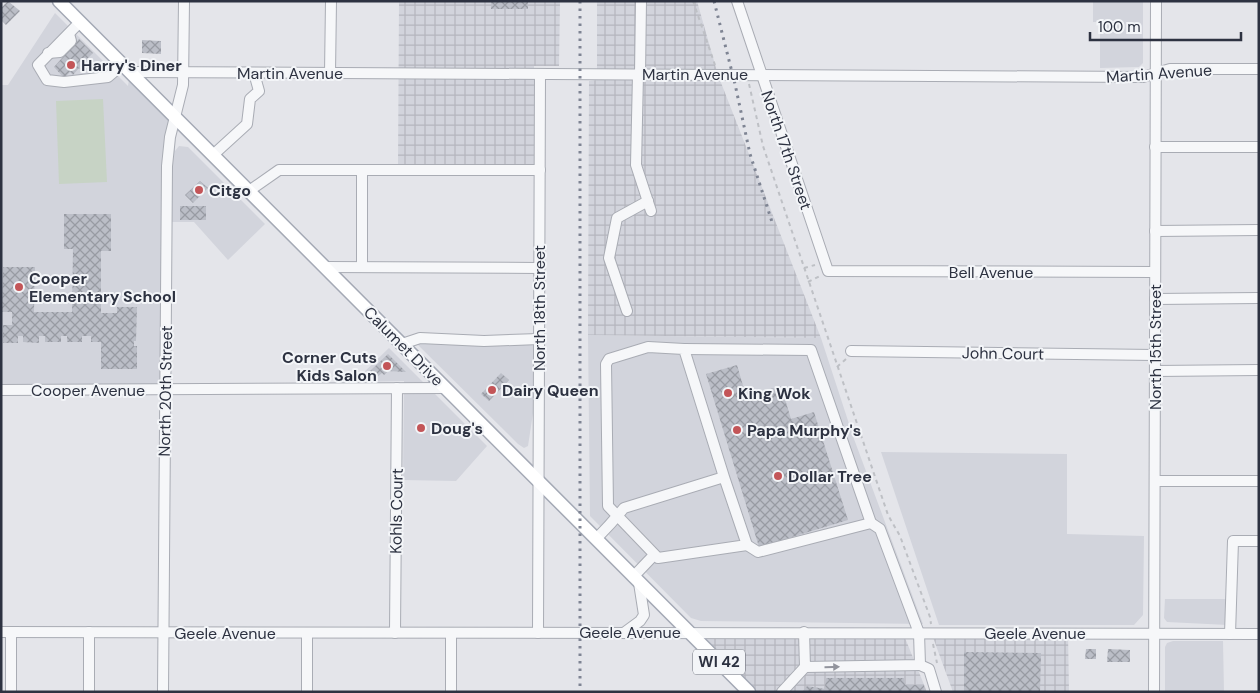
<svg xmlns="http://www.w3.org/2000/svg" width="1260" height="693" viewBox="0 0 1260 693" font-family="'DM Sans',sans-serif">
<defs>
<pattern id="industrial-grid" width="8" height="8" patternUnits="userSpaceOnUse" patternTransform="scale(1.25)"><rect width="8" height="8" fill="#d2d4dc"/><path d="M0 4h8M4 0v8" fill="none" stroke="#b5b6be"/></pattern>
<pattern id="building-cross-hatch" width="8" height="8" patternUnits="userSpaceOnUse" patternTransform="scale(1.25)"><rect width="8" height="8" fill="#bbbec7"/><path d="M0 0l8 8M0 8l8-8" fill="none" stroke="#989ba3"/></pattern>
</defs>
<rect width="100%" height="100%" fill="#e4e5ea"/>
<g fill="#d2d4dc">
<polygon points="1093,1 1143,1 1143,63 1139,67 1100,68 1100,22 1093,22"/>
<polygon points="55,13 128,86 130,72 176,118 175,151 179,146 188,147 265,224 228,260 194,222 172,222 165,390 1,390 1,85 8,85"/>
<polygon points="588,335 821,338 854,439 923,624 701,621 691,618 590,516"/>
<polygon points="422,342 533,342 533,413 528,446 524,448 518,444 418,345"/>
<polygon points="389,348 487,446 456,481 403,480 404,381 360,382 358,378"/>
<polygon points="881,452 1067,454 1067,534 1144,536 1143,615 1134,625 939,625"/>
<polygon points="1165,599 1228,599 1228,625 1167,622 1164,618"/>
<polygon points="1173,641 1223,641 1224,692 1165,692 1165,647 1167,643"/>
</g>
<g fill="url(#industrial-grid)">
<polygon points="399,1 560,1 559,66 534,66 534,166 398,165"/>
<polygon points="597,1 697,1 718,75 821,338 588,335 589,81 597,80"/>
<polygon points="689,632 903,633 927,692 749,692"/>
<polygon points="931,632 1068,633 1069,692 953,692"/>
</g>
<polygon fill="#c7d3c5" points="103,99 107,182 59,184 56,101"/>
<g fill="url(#building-cross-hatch)">
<polygon points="8,1 20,11 6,25 1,20 1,8"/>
<rect x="491" y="1" width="37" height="8"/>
<polygon points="79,39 93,53 84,62 88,66 82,71 79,68 73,75 70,72 64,78 54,67"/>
<polygon points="142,40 161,41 161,54 142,53"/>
<polygon points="200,181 208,188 193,203 185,195"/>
<rect x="180" y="206" width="26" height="14"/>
<polygon points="64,214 111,214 111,251 101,251 101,313 117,313 117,307 137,307 136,341 134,341 134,346 137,346 137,369 101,369 101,342 91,342 91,336 82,336 82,342 67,342 67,336 61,336 61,342 45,342 45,336 39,336 39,343 23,342 23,336 18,336 18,343 3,343 3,325 12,325 12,312 2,312 3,267 35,267 34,312 72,312 73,249 64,249"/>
<polygon points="388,354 406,372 388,371 384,375 382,373 376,378 368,377 368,373"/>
<polygon points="737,365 746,396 781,386 791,419 814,412 848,520 759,547 706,374"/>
<polygon points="501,373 509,380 489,401 481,394"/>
<polygon points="1086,649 1096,649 1096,659 1085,659"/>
<polygon points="1108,649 1130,650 1130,662 1107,662"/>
<polygon points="964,652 1041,653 1040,692 964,692"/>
<polygon points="826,678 904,678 905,685 924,685 924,692 802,692 807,686 825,689"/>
</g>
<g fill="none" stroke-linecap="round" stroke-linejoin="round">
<g stroke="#a9acb4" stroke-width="12">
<g id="minor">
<polyline points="737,1 828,271 1155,272"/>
<polyline points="80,22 38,65 47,80 64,82 108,77 122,65"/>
<polyline points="48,53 60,52 71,41 69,34"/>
<polyline points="130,72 1143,77 1170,69 1259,69"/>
<polyline points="330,73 331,1"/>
<polyline points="638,74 636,165 651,211"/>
<polyline points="640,74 641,1"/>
<polyline points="1155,147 1259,147"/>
<polyline points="213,155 247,124 250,99 259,91 254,73"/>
<polyline points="362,170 362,267"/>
<polyline points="249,191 279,170 540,170"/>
<polyline points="1155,231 1259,230"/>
<polyline points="325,267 539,268"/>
<polyline points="1155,299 1259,298"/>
<polyline points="627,311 609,258 617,218 648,201"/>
<polyline points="402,344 420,338 484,341 539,339"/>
<polyline points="684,349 811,350 871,523"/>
<polyline points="851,351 1155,355"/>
<polyline points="1155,371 1259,370"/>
<polyline points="1,390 446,388"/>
<polyline points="1155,481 1259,481"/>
<path d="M596,539C606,529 615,519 624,508L724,477L684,349L648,347L609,359L606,364L608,506L658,558L747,545L724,477"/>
<polyline points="747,545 758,552 871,523 880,529 919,633 920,665 805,667 804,632"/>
<polyline points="633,577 654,555"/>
<polyline points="1,632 1259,634"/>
<polyline points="11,632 11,692"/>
<polyline points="625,632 640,621 644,615 639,583"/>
<polyline points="307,633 307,692"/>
<polyline points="395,633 397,388"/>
<polyline points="451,633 451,692"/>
<polyline points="538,633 540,74"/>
<polyline points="1230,634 1233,541 1259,541"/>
<polyline points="920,665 929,669 936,692"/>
<polyline points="89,692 89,632"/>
<polyline points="163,692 167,166 170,137 183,85 184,1"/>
<polyline points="782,692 805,667"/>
<polyline points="1154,692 1156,1"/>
</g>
</g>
<g stroke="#a4a9b5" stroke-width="15">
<polyline id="major" points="59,1 749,692"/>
</g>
<g stroke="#bec0c5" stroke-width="2" stroke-dasharray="4 4" stroke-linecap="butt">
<polyline points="693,1 715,65"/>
<polyline points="749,84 763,146 888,515 900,536 930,617 931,624"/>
<polyline points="804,268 815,265"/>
<polyline points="808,282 820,276"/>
<polyline points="837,367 846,359"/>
<polyline points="933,644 937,663"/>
</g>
<use href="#minor" stroke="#f6f7f9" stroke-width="10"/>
<use href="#major" stroke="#fff" stroke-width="12"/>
<g stroke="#7e8493" stroke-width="3" stroke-dasharray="2.5 5" stroke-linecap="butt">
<polyline points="580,1 580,692"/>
<polyline points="714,1 735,84 750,154 773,225"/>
</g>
</g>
<defs><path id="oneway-solid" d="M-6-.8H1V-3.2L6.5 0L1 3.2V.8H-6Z" transform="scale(1.25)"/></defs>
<use fill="#92949d" href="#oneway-solid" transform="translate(832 667) rotate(-1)"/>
<g fill="#c35558" stroke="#f3f5f8" stroke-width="2">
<circle cx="71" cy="65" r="5"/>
<circle cx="199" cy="190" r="5"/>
<circle cx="19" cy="287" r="5"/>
<circle cx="387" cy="366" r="5"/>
<circle cx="492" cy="390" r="5"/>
<circle cx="728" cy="393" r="5"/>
<circle cx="421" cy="428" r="5"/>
<circle cx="737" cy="430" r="5"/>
<circle cx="778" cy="476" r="5"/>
</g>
<g text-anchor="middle" stroke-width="4" stroke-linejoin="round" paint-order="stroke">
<rect fill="#f3f5f8" stroke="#686c78" stroke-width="1" x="693" y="649.5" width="52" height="25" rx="4"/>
<g font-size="15" font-weight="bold" fill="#2d3241">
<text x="719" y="667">WI 42</text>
</g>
<g font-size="16" font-weight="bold" fill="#2d3241" stroke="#f3f5f8" text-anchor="start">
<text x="81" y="71">Harry's Diner</text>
<text x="209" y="196">Citgo</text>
<text x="29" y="284">Cooper<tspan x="29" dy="18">Elementary School</tspan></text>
<text x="377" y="363" text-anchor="end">Corner Cuts<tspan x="377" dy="18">Kids Salon</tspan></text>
<text x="502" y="396">Dairy Queen</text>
<text x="738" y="399">King Wok</text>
<text x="431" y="434">Doug's</text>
<text x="747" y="436">Papa Murphy's</text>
<text x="788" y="482">Dollar Tree</text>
</g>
<g font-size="16" fill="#2d3241" stroke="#f3f5f8">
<text x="290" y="79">Martin Avenue</text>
<text transform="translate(1159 73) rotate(-4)" y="6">Martin Avenue</text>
<text x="695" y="80">Martin Avenue</text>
<text transform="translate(787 150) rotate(71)" y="6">North 17th Street</text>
<text x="991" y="278">Bell Avenue</text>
<text transform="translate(539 308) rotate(-90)" y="6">North 18th Street</text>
<text transform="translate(404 346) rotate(45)" y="6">Calumet Drive</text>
<text transform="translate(1155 347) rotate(-90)" y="6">North 15th Street</text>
<text transform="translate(1003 353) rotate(1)" y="6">John Court</text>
<text x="88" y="396">Cooper Avenue</text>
<text transform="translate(165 391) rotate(-89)" y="6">North 20th Street</text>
<text transform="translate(396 511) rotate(-89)" y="6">Kohls Court</text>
<text x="630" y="638">Geele Avenue</text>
<text x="225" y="639">Geele Avenue</text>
<text x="1035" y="639">Geele Avenue</text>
</g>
</g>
<rect width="1260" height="693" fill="none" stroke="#2d3241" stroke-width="5"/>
<path d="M1090 32v8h151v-8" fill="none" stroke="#2d3241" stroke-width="2.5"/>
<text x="1098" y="32" font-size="15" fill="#2d3241" stroke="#f3f5f8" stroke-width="4" paint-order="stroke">100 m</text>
</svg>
